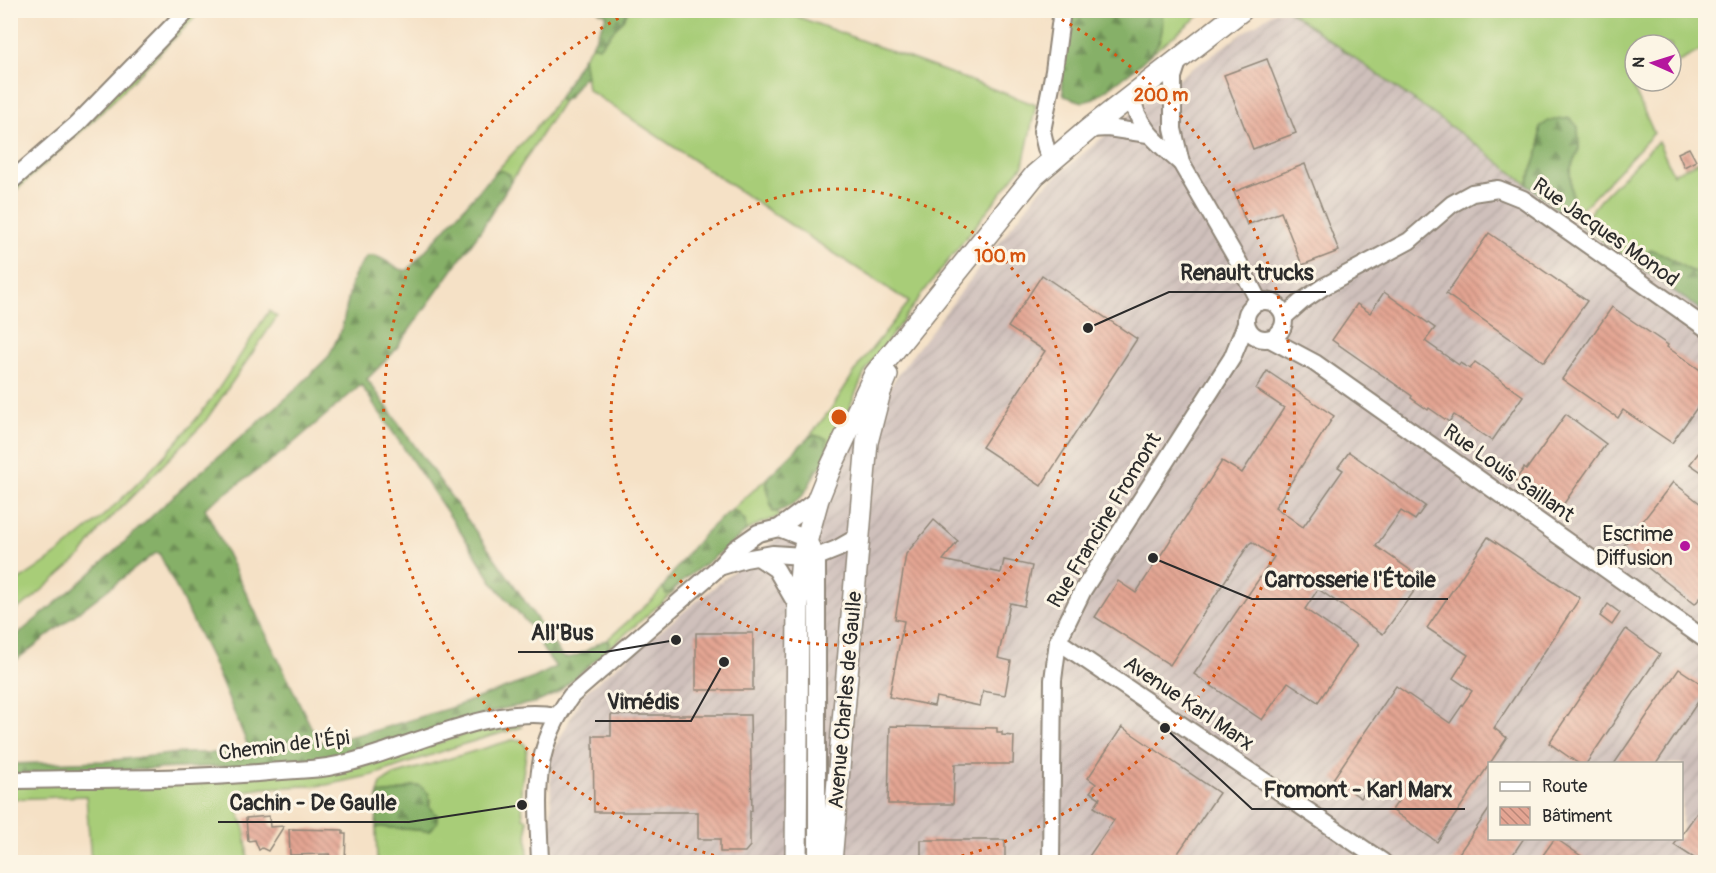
<svg xmlns="http://www.w3.org/2000/svg" width="1716" height="873" viewBox="0 0 1716 873" font-family="Pangolin,sans-serif">
<defs>
<pattern id="industrial-furrows" width="10" height="10" patternUnits="userSpaceOnUse" patternTransform="scale(1.5)"><rect width="10" height="10" fill="#cfc0bb"/><path d="M-1 1l2-2M0 10L10 0M9 11l2-2" fill="none" stroke="#b2a5a1"/></pattern>
<pattern id="forest-firs" width="22" height="20" patternUnits="userSpaceOnUse" patternTransform="scale(1.5)"><rect width="22" height="20" fill="#86b068"/><path d="M5 1l3.5 6h-7zM16 11l3.5 6h-7z" fill="#6e8f56"/></pattern>
<pattern id="building-back-hatch" width="6" height="6" patternUnits="userSpaceOnUse" patternTransform="scale(1.5)"><rect width="6" height="6" fill="#e4a593"/><path d="M-1 5l2 2M0 0l6 6M5-1l2 2" fill="none" stroke="#b98778"/></pattern>
</defs>
<rect width="100%" height="100%" fill="#fcf5e5"/>
<filter id="ink" filterUnits="userSpaceOnUse"><feTurbulence type="fractalNoise" baseFrequency=".0167" numOctaves="2"/><feDisplacementMap in="SourceGraphic" scale="12" xChannelSelector="R" yChannelSelector="G"/><feConvolveMatrix kernelMatrix="1 2 1 2 8 2 1 2 1" color-interpolation-filters="sRGB"/></filter>
<filter id="wash" filterUnits="userSpaceOnUse"><feTurbulence type="fractalNoise" baseFrequency=".008" numOctaves="4" result="noise"/><feDisplacementMap in="SourceGraphic" scale="24" xChannelSelector="R" yChannelSelector="G"/><feGaussianBlur stdDeviation="1.35" result="paint"/><feColorMatrix in="noise" values="0 0 0 0 0 0 0 0 0 0 0 0 0 0 0 0 0 1.4 0 .05"/><feComposite in="paint" operator="in"/></filter>
<g filter="url(#wash)">
<rect width="100%" height="100%" fill="#f5e1c6"/>
<path fill="url(#industrial-furrows)" fill-rule="evenodd" d="M1275,11H1289L1482,149L1563,214L1611,245L1705,313V862H552L550,757L584,693L730,574L809,513L901,370L1038,192L1148,99ZM1490,764H1682V838H1490Z"/>
<g fill="#a8cd78" stroke="#6a7c52" stroke-width="1.5">
<polygon points="192,11 201,11 98,116 11,195 10,186"/>
<polygon points="628,11 782,11 1036,105 1023,165 919,298 865,372 825,463 827,439 814,435 808,438 831,409 859,365 909,302 771,212 587,89 583,57 592,45 599,46 622,21"/>
<polygon points="1162,11 1205,11 1147,57 1159,42"/>
<polygon points="1289,11 1705,11 1705,48 1671,66 1671,45 1635,45 1635,81 1644,81 1633,87 1654,133 1589,202 1570,217 1563,214 1572,200 1570,170 1579,149 1578,127 1540,127 1540,147 1527,184 1482,149"/>
<polygon points="558,99 563,101 510,183 510,175 503,171 494,174 534,130"/>
<path d="M1658,141L1673,174L1705,158V275C1684,273 1672,254 1651,250L1645,254L1636,264L1580,225L1600,200Z"/>
<path d="M269,311L277,317L204,423L101,528L81,556L32,599L11,613V585C78,545 148,478 197,418C223,386 246,345 269,311Z"/>
<polygon points="769,476 766,487 773,512 778,512 780,516 759,524 746,531 739,513 732,510"/>
<polygon points="663,587 667,594 675,591 607,650 609,643 607,640 654,598"/>
<polygon points="514,723 522,727 461,745 373,775 326,785 264,788 238,792 236,805 245,829 248,862 91,862 86,796 11,799 10,785 367,765 489,727"/>
<polygon points="512,740 521,740 527,748 521,787 523,818 527,819 528,862 377,862 376,828 380,827 429,831 437,822 437,815 429,806 431,799 413,786 397,792 378,794 381,783 394,775"/>
</g>
<g fill="url(#forest-firs)" stroke="#586e4a" stroke-width="1.5" fill-rule="evenodd">
<polygon points="598,11 628,11 622,21 599,47 592,45 607,15"/>
<path d="M1069,11H1162C1163,20 1163,34 1158,43C1146,64 1113,84 1094,99L1083,102L1064,96L1061,79Z"/>
<polygon points="583,57 586,77 582,78 569,97 563,101 558,99"/>
<polygon points="1570,118 1578,127 1579,149 1570,170 1572,200 1563,214 1527,184 1540,147 1540,127 1549,121"/>
<path d="M500,171H503L510,175V183L481,230L393,353L367,379L514,585L562,657C575,661 592,646 603,641L607,640L609,643L607,650L557,693L538,702L502,709L334,760L295,764L11,774V764L106,761L180,753H242L249,748L212,660L159,553L154,554L11,664V640L88,576L181,489L291,394L329,356L342,328L352,281L357,270L367,256C384,253 393,272 408,270L494,174ZM361,385L470,546L493,583L535,632L544,651L556,667L534,678L450,708L377,730L332,741L321,742L311,727L205,508L284,451Z"/>
<path d="M1651,250C1672,254 1684,273 1705,275V313L1636,264Z"/>
<path d="M814,435L827,439L825,463C808,475 813,495 786,508C781,510 779,512 773,512L766,487L769,476L808,438Z"/>
<path d="M732,510L745,520L746,531C727,549 706,563 685,579C678,585 675,591 666,594L663,587C682,559 704,529 732,510Z"/>
<polygon points="413,786 420,786 429,794 429,806 437,815 437,822 430,831 380,827 376,828 378,794 397,792"/>
</g>
<g id="blocks">
<g fill="url(#building-back-hatch)">
<polygon points="1267,59 1296,133 1253,149 1224,75"/>
<polygon points="1689,148 1696,161 1684,167 1678,153"/>
<polygon points="1305,164 1339,251 1302,265 1281,212 1247,225 1234,192"/>
<polygon points="1489,233 1587,301 1544,362 1446,294"/>
<polygon points="1042,275 1137,339 1041,486 982,447 1045,351 1008,327"/>
<polygon points="1384,292 1435,328 1425,341 1459,365 1460,363 1470,369 1475,362 1523,396 1492,441 1454,415 1449,422 1429,408 1428,410 1411,398 1412,396 1332,340 1357,304 1370,313"/>
<polygon points="1612,307 1668,345 1667,347 1706,374 1706,395 1672,443 1623,410 1618,418 1562,379"/>
<polygon points="1267,371 1334,416 1275,507 1303,527 1343,470 1338,467 1349,452 1425,506 1415,520 1401,511 1376,546 1423,579 1383,634 1318,589 1305,609 1357,645 1318,702 1288,682 1262,720 1194,674 1274,557 1252,542 1249,544 1170,665 1095,617 1118,581 1136,593 1222,461 1242,473 1284,408 1256,389"/>
<polygon points="1566,414 1606,444 1558,512 1515,481 1524,468 1526,470"/>
<polygon points="1706,443 1706,475 1690,464"/>
<polygon points="1673,482 1706,508 1706,591 1695,604 1622,548"/>
<polygon points="934,520 958,541 943,560 1001,573 1004,560 1032,566 1024,606 1010,603 998,658 1011,661 1005,695 983,691 980,706 936,697 934,706 889,697 904,621 895,619 906,554"/>
<polygon points="1488,537 1580,598 1494,728 1507,738 1437,842 1392,810 1401,797 1374,779 1361,798 1333,779 1396,686 1450,723 1472,691 1453,678 1468,655 1427,628"/>
<polygon points="1608,604 1620,613 1612,625 1600,616"/>
<polygon points="1626,629 1660,654 1586,764 1579,764 1549,743"/>
<rect x="696" y="633" width="57" height="57"/>
<polygon points="1679,669 1706,687 1706,690 1656,764 1614,764"/>
<polygon points="611,715 750,715 752,811 750,811 750,846 745,852 720,852 720,839 698,839 698,812 594,812 593,736 611,736"/>
<polygon points="890,726 997,728 997,732 1002,732 1002,735 1014,736 1013,764 955,764 953,804 888,804"/>
<polygon points="1122,727 1219,793 1172,862 1085,862 1114,820 1094,807 1100,798 1090,792 1096,784 1088,778"/>
<polygon points="1706,800 1706,862 1700,862 1674,845 1679,838 1682,838 1682,834"/>
<polygon points="1490,808 1490,838 1524,838 1508,862 1453,862"/>
<polygon points="269,816 270,827 284,826 268,851 262,848 259,850 255,840 248,841 246,818"/>
<polygon points="289,829 343,830 343,834 346,834 345,862 330,862 330,854 290,855"/>
<polygon points="1555,838 1590,862 1538,862"/>
<rect x="921" y="840" width="84" height="22"/>
</g>
</g>
</g>
<g filter="url(#ink)">
<use href="#blocks" fill-opacity="0" stroke="#908678" stroke-width="1.5"/>
<g fill="none" stroke-linecap="round" stroke-linejoin="round">
<g stroke="#908678" stroke-width="20">
<g id="minor">
<polyline points="1179,59 1173,77 1173,129 1181,163 1239,263 1259,302"/>
<path d="M1132,95C1135,126 1159,144 1181,163"/>
<polyline points="1089,129 1108,128 1148,134"/>
<polyline points="1052,159 1046,148 1042,131 1054,71 1062,10"/>
<polyline points="10,182 77,124 188,10"/>
<circle cx="1265" cy="320" r="19"/>
<polyline points="1284,317 1301,302 1323,287 1409,241 1452,204 1472,193 1498,189 1523,199 1706,328"/>
<polyline points="1270,339 1315,363 1706,640"/>
<polyline points="779,528 807,539 817,557 817,862"/>
<polyline points="758,557 776,569 798,607"/>
<polyline points="719,567 745,559 773,554 817,557 837,549 858,537"/>
<polyline points="1058,641 1383,862"/>
<path d="M10,780C97,778 183,780 269,772C289,770 309,770 328,767C398,755 487,703 557,716"/>
<path d="M540,862C538,797 530,752 571,696L718,568L735,549L758,533L779,528L818,499"/>
<polyline points="1051,862 1053,680 1058,641 1083,590 1232,358 1246,324"/>
</g>
</g>
<g stroke="#908678" stroke-width="24">
<g id="major">
<polyline points="796,862 798,607 802,557 818,499 830,469 875,374 1035,175 1089,129 1242,10"/>
<polyline points="831,862 867,442 880,392 887,375"/>
</g>
</g>
<use href="#minor" stroke="#fff" stroke-width="16"/>
<use href="#major" stroke="#fff" stroke-width="21"/>
</g>
</g>
<g fill="none" stroke="#d5540f" stroke-width="3" stroke-dasharray="3 6">
<circle cx="839" cy="417" r="228"/>
<path d="M740 862A456 456 0 0 1 632 11M1046 11A456 456 0 0 1 938 862"/>
</g>
<circle fill="#b5179e" stroke="#fcf5e5" stroke-width="2" cx="1685" cy="546" r="6"/>
<g text-anchor="middle" stroke-width="6" stroke-linejoin="round" paint-order="stroke">
<g font-size="21" fill="#2b2b2b" stroke="#fcf5e5">
<text transform="translate(1606 232) rotate(35)" y="7">Rue Jacques Monod</text>
<text transform="translate(1509 473) rotate(35)" y="7">Rue Louis Saillant</text>
<text transform="translate(1104 520) rotate(-59)" y="7">Rue Francine Fromont</text>
<text transform="translate(845 700) rotate(-85)" y="7">Avenue Charles de Gaulle</text>
<text transform="translate(1189 703) rotate(34)" y="7">Avenue Karl Marx</text>
<text transform="translate(284 745) rotate(-7)" y="7">Chemin de l'Épi</text>
</g>
<g font-size="21" fill="#2b2b2b" stroke="#fcf5e5" text-anchor="end">
<text x="1673" y="541">Escrime<tspan x="1673" dy="24">Diffusion</tspan></text>
</g>
</g>
<circle cx="839" cy="417" r="9" fill="#d5540f" stroke="#fcf5e5" stroke-width="3"/>
<g font-size="18" text-anchor="middle" font-weight="bold" fill="#d5540f" stroke="#fcf5e5" stroke-width="6" stroke-linejoin="round" paint-order="stroke">
<text x="1161" y="101">200 m</text>
<text x="1000" y="262">100 m</text>
</g>
<path fill="none" stroke="#2b2b2b" stroke-width="2" d="M1088 328L1169 292H1326M1153 558L1252 599H1448M676 640L605 652H518M724 662L691 721H595M1165 728L1252 809H1465M522 805L409 822H218"/>
<g fill="#2b2b2b" stroke="#fcf5e5" stroke-width="2">
<circle cx="1088" cy="328" r="6"/>
<circle cx="1153" cy="558" r="6"/>
<circle cx="676" cy="640" r="6"/>
<circle cx="724" cy="662" r="6"/>
<circle cx="1165" cy="728" r="6"/>
<circle cx="522" cy="805" r="6"/>
</g>
<g font-size="22" text-anchor="middle" font-weight="bold" fill="#2b2b2b" stroke="#fcf5e5" stroke-width="6" stroke-linejoin="round" paint-order="stroke">
<text x="1247" y="280">Renault trucks</text>
<text x="1350" y="587">Carrosserie l'Étoile</text>
<text x="562" y="640">All'Bus</text>
<text x="643" y="709">Vimédis</text>
<text x="1358" y="797">Fromont - Karl Marx</text>
<text x="313" y="810">Cachin - De Gaulle</text>
</g>
<rect width="1716" height="873" fill="none" stroke="#fcf5e5" stroke-width="36"/>
<rect x="1488" y="762" width="195" height="78" fill="#fcf5e5" stroke="#a8a49b" stroke-width="1.5"/>
<rect x="1500" y="782" width="30" height="9" fill="#ffffff" stroke="#a8a49b" stroke-width="1.5"/>
<text x="1542" y="792" font-size="18" fill="#2b2b2b">Route</text>
<rect x="1500" y="807" width="30" height="18" fill="url(#building-back-hatch)" stroke="#a8a49b" stroke-width="1.5"/>
<text x="1542" y="822" font-size="18" fill="#2b2b2b">Bâtiment</text>
<g transform="translate(1653 63) rotate(273)"><circle r="28" fill="#fcf5e5" stroke="#a8a49b" stroke-width="1.5"/>
<path d="M0-4.5L10 22L0 15L-10 22Z" fill="#b5179e"/>
<text y="-9" font-size="16" font-weight="bold" text-anchor="middle" fill="#2b2b2b">N</text>
</g>
</svg>
